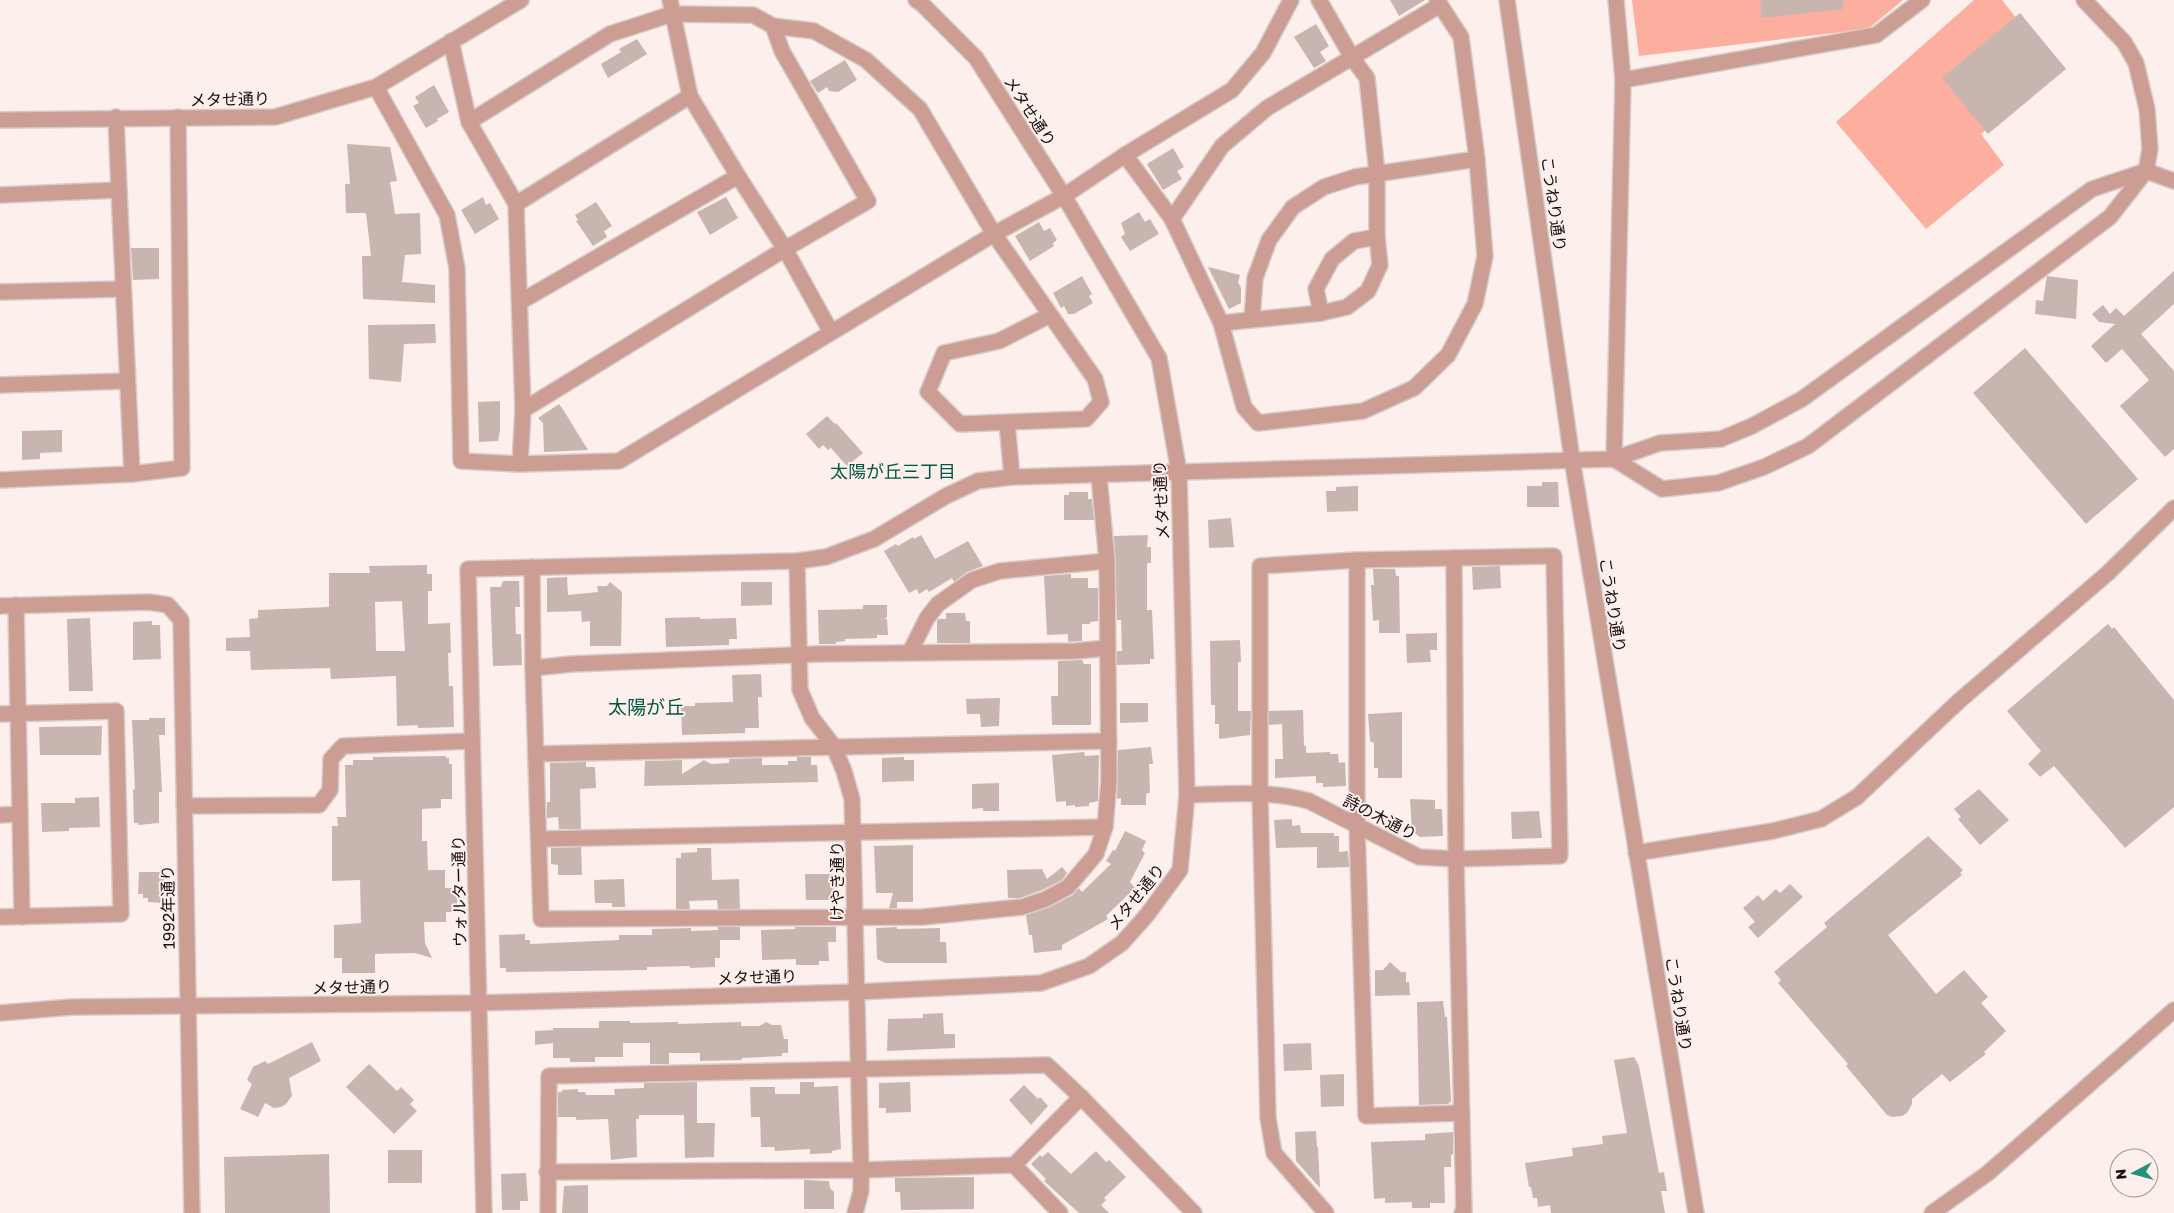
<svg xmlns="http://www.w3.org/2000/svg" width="2174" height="1213" viewBox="0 0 2174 1213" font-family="'Golos Text','Noto Sans JP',sans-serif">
<rect width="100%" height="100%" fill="#fcefec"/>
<g fill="#fcaf9f">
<polygon points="1632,0 1903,0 1868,29 1639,56"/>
<polygon points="1974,0 2002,0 2055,67 1981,134 2004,165 1926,229 1836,122"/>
</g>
<g fill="#c9b5b0" fill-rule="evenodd">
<polygon points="1390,0 1425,0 1399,16"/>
<polygon points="1760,0 1843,0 1844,9 1762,18"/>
<polygon points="2020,13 2066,69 1988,134 1942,78"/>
<polygon points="1316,24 1329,46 1320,52 1326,61 1314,68 1294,37"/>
<polygon points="637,39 647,54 608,78 601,64 621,52 619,49"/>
<polygon points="845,60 857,80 838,92 829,91 827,87 818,93 810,81"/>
<polygon points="434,85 449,112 437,119 438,121 426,128 413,106 419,103 415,97"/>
<polygon points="347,144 390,147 397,181 390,182 395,214 420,213 421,254 405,255 402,282 435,285 435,303 363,299 362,256 371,256 366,213 346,213 345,184 350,184"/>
<polygon points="1173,148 1184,167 1177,171 1182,179 1163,190 1147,164"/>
<polygon points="483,197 486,205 490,203 499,219 475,234 461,210"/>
<polygon points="726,197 738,218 710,235 697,212"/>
<polygon points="596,202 612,226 604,231 607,237 593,246 576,221 578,220 575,215"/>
<polygon points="1139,212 1145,222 1150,219 1159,234 1130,251 1121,237 1125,234 1121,223"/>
<polygon points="1039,222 1044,231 1050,228 1057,240 1053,243 1054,246 1030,261 1015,236"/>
<polygon points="131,248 159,248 159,279 133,280"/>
<polygon points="1208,267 1240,275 1238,282 1241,288 1241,303 1229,309"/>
<polygon points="2174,271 2174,304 2141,334 2174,371 2174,449 2165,457 2120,406 2149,380 2122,349 2106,363 2091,346 2115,324 2099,322 2092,314 2103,305 2110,314 2116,308 2124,316"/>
<polygon points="1082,276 1092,294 1089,296 1093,303 1074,314 1068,314 1064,306 1061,308 1053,293"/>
<polygon points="2047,276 2078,280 2076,319 2035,314 2036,300 2043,301"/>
<polygon points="435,324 436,343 404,344 401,382 369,379 368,325"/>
<polygon points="2025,348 2138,479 2086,524 1973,393"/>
<polygon points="500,401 500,430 498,441 479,442 478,402"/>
<polygon points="559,404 564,411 588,450 544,452 543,423 538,418"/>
<polygon points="827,416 835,424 836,423 863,453 847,466 831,448 828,450 823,445 819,449 806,434"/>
<polygon points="62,430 62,452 40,453 40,459 22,460 22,431"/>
<polygon points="1542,482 1558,482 1559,507 1527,507 1527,486 1542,486"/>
<polygon points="1358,486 1358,511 1327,512 1326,491 1336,491 1336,487"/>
<polygon points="1069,492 1088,492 1088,499 1092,499 1094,520 1064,520 1064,495 1069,495"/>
<polygon points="1231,518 1234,547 1209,548 1208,520"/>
<polygon points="921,535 935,559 968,541 983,566 967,572 954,582 952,578 929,592 927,589 919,594 917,589 909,593 884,551 896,544 898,546 913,537 914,539"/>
<polygon points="1148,535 1147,547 1151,547 1151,563 1147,563 1147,610 1152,610 1154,659 1150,659 1150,664 1117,665 1117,651 1122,651 1121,620 1117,620 1114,536"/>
<path d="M427,565V574H432V591H428V624L450,623L451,653H448L449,686H453L454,727L418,728L417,725L397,726L396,676L331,679L330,668L251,670L250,651H226V638L250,637L249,619L258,618V610L329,607V573H370L369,566ZM402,601L405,651H376L375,602Z"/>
<polygon points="1500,566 1501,588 1473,590 1472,567"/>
<polygon points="1373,569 1395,569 1396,576 1399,576 1400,633 1379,633 1379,620 1373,621 1371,585 1374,585"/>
<polygon points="1071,574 1071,578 1088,578 1088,588 1098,588 1098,621 1090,622 1090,624 1082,624 1082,641 1068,642 1068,634 1047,635 1044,576"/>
<polygon points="567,577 568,595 598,592 597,586 607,586 610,582 622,592 621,646 590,646 590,621 582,622 581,611 547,612 547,578"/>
<polygon points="503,581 519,581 520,607 515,607 516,634 521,634 522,665 493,666 490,587 501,587"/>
<polygon points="741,582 772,582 772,605 741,606"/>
<polygon points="863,605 887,605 887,617 884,619 887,619 888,635 877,635 877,638 845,639 845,641 836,642 836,644 819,644 818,610 863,609"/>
<polygon points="946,613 965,613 966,621 970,621 970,643 937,643 937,621 938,619 946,619"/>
<polygon points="700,617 700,619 736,618 737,639 729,639 729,645 666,647 665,618"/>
<polygon points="90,618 93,691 69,691 67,619"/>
<polygon points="152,621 152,625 160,625 161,659 133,660 133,622"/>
<polygon points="2108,624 2112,629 2114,627 2174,700 2174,807 2125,848 2054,766 2040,777 2028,764 2041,751 2007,711"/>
<polygon points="1437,633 1437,650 1430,650 1431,662 1407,663 1406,634"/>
<polygon points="1240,640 1241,662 1238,662 1238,711 1251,711 1250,735 1219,739 1219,724 1215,724 1215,705 1211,705 1210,641"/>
<polygon points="1082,660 1084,664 1091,664 1091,725 1052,725 1051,696 1058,696 1058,661"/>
<polygon points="761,674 762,697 758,697 759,728 745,728 745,733 682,735 681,706 695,706 695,703 733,702 732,675"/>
<polygon points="1000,698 999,726 981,727 980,714 967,714 966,699"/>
<polygon points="1120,703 1148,703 1148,722 1120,723"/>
<polygon points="1303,710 1304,746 1306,746 1306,753 1330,752 1330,754 1338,754 1339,763 1345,762 1346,786 1323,787 1323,783 1316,783 1316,776 1275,778 1275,759 1283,759 1282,724 1269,725 1269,711"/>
<polygon points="1402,712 1402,778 1378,778 1378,768 1374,768 1374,743 1370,741 1368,714"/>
<polygon points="149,718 165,718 165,735 159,735 162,792 159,792 159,823 138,825 138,823 134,823 133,790 135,789 132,720 149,720"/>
<polygon points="102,726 101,755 40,755 39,727"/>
<polygon points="1151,747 1153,764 1149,764 1150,793 1147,793 1146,796 1146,805 1121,805 1121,798 1117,799 1118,750"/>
<polygon points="1084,752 1085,756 1099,755 1098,801 1089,803 1089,806 1075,807 1075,805 1066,806 1066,801 1056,802 1052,755"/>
<polygon points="446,756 446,758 449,758 449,764 452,764 452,799 441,799 441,808 422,809 422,841 427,841 428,870 445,870 445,888 457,888 457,912 446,912 446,922 424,922 425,943 432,958 415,953 375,954 375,973 342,973 342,958 334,958 334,925 361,923 360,880 332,881 332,826 338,826 337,817 346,817 345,765 353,765 353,760 373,760 373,757"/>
<polygon points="797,757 811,757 811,765 817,765 818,782 644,786 645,761 682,760 682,774 704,760 711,764 729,763 729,759 762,758 762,765 788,765 788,761 797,761"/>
<polygon points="904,757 904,760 914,760 914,781 882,782 882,758"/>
<polygon points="586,762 586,767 595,767 596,788 580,789 581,829 559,829 558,817 547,818 547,802 550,802 550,763"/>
<polygon points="999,783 999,811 983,811 983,808 972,809 972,784"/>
<polygon points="1979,789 2009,820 1980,845 1958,819 1961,817 1954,809"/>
<polygon points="99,797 100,827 69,828 69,831 42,832 41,803 75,803 75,798"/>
<polygon points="1410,799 1435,800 1435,809 1442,809 1443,836 1420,837 1412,831"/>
<polygon points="1539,811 1542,838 1512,839 1511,812"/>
<polygon points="1292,819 1292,826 1300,825 1301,833 1334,833 1334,836 1339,836 1339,852 1348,851 1349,867 1317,868 1317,847 1276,848 1274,820"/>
<polygon points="1125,831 1146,841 1142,850 1145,853 1130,882 1135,888 1106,916 1108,919 1062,945 1062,950 1034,953 1032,935 1029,935 1026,915 1050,907 1073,895 1079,888 1082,892 1111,864 1106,861 1113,850 1115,851"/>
<polygon points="1928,836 1963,870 1960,873 1962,875 1888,935 1936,994 1964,970 1988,997 1981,1003 2006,1031 1984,1052 1986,1054 1950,1082 1942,1074 1912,1099 1912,1104 1907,1113 1902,1116 1892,1117 1887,1115 1846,1066 1848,1064 1778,983 1781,980 1774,972 1827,927 1824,923"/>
<polygon points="913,845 913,902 897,902 897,908 889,908 893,893 876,893 874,846"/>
<polygon points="581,847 582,875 558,875 558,865 551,864 551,848"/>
<polygon points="697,848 711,848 712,880 739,879 740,909 718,909 717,900 689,901 690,909 676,909 676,858 681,858 681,853 697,852"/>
<polygon points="1062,867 1067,873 1062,880 1042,890 1020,898 1008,898 1007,870 1042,869 1047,879"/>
<polygon points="139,872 164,872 164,895 162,895 162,903 148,902 148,898 143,898 143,894 138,894"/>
<polygon points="805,874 833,874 834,900 806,900"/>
<polygon points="624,879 625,907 612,907 612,903 595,903 594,880"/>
<polygon points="1790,884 1803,897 1758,938 1748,927 1755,922 1743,908 1758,895 1763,901 1776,889 1780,893"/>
<polygon points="718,927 740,927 740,940 720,940 720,958 715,958 715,967 690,968 690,966 647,967 647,970 506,972 506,968 500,968 499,935 525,934 525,940 530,940 530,944 619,940 619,935 652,935 652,929 691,928 691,931 718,930"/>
<polygon points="795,927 836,927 836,942 828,942 829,961 819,961 819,965 796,965 796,959 762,960 761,930 795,929"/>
<polygon points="897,927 897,929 940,928 940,942 946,942 947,963 885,963 877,959 876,928"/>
<polygon points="1390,962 1401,972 1406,972 1406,982 1409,982 1410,995 1375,996 1375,970 1383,970"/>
<polygon points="1443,1001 1445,1017 1447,1017 1451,1101 1448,1104 1419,1105 1417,1002"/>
<polygon points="943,1013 944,1034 955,1034 955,1048 887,1051 888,1019 923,1018 923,1014"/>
<polygon points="599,1021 630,1021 630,1023 678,1022 678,1024 741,1022 741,1026 759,1026 766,1022 772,1025 781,1025 784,1039 788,1039 788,1053 782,1053 782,1056 742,1058 742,1060 700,1061 700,1053 669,1053 669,1064 650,1064 650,1043 623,1043 623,1057 595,1057 595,1062 570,1062 570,1058 553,1058 553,1043 535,1045 535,1031 553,1030 553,1028 599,1028"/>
<polygon points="312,1042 321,1061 289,1078 292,1096 286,1104 281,1107 274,1108 265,1103 258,1117 240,1109 252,1084 247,1080 253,1067 265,1061 268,1064"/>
<polygon points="1311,1043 1312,1070 1284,1071 1283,1044"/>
<polygon points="1634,1057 1639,1066 1659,1173 1664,1172 1667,1191 1661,1191 1665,1213 1551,1213 1550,1205 1538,1207 1537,1198 1533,1198 1531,1187 1529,1187 1525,1163 1573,1156 1572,1148 1603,1144 1602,1136 1627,1133 1614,1060"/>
<polygon points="369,1064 397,1091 401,1087 414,1100 410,1104 417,1111 394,1134 346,1087"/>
<polygon points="1344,1074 1344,1106 1321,1107 1320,1075"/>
<polygon points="697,1082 697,1123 715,1123 714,1157 685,1158 684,1115 639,1115 639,1119 636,1119 637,1157 611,1160 608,1119 576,1120 576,1117 558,1117 558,1092 562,1092 562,1090 578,1089 578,1092 585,1092 586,1095 615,1095 614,1089 644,1088 644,1083"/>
<polygon points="800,1082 814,1082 814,1087 838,1086 841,1149 832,1151 832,1153 810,1154 810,1149 775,1151 774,1147 761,1147 760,1117 751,1117 750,1087 775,1087 775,1094 800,1094"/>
<polygon points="910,1082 911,1112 886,1113 886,1108 879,1108 879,1083"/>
<polygon points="1024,1085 1038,1099 1040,1097 1048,1106 1031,1125 1009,1100"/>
<polygon points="1316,1131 1317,1147 1318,1147 1320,1188 1296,1161 1295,1132"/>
<polygon points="1453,1132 1453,1154 1451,1155 1451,1167 1444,1167 1445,1203 1430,1203 1430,1208 1412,1208 1412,1202 1385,1203 1385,1198 1374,1199 1371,1142 1425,1140 1425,1134"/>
<rect x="388" y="1150" width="34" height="33"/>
<polygon points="1096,1151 1106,1162 1109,1160 1126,1177 1104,1198 1106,1200 1101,1205 1109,1213 1079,1213 1044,1181 1046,1179 1031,1164 1040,1155 1042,1157 1048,1152 1071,1174"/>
<polygon points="329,1154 330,1213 225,1213 224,1157"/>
<polygon points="526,1173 528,1201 520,1201 520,1210 502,1210 501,1174"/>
<polygon points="974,1177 974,1209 901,1210 900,1192 895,1192 895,1178"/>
<polygon points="804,1180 829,1181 830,1188 834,1192 834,1209 804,1209"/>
<polygon points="588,1185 588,1213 562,1213 564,1186"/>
</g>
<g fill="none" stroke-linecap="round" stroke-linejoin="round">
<g stroke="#d7cbc9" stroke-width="18">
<g id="minor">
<polyline points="670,0 690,96 738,176 785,249 831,332"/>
<polyline points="1507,0 1572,459 1696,1213"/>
<polyline points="451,41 469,122 516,204 523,410 520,464"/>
<polyline points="1623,80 1876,35 1922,0"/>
<polyline points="376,87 447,215 457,268 461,461 520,464 619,461 994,234 1064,196 1125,155 1232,90 1263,53 1291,0"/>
<polyline points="116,117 119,190"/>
<polyline points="0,120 275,117 376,87 521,0"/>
<polyline points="469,122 610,34 672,14 753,15 773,26 814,31 866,60 920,109 994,234 1095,379 1101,402 1086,419 960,424 928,392 944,353 999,341 1050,315"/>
<polyline points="1125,155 1172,219 1221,323 1244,407 1258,423 1363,411 1414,388 1448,355 1475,304 1485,256 1477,159 1461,37 1437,0"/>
<polyline points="0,195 119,190 132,474"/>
<polyline points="516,204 690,96"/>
<polyline points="1172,219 1222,146 1267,108 1440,5"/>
<polyline points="0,292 123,289"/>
<polyline points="520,302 738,176"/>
<polyline points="1321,313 1316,289 1332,259 1354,241 1377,237"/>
<polyline points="1252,319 1255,278 1269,240 1293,207 1324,187 1355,177 1477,159"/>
<polyline points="1221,323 1321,313 1347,307 1368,291 1380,265 1377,237 1377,173 1367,78 1353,59 1319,0"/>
<polyline points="0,385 127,381"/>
<polyline points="523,410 785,249 868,201 782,51 773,26"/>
<polyline points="1007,423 1012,477"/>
<polyline points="1614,459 1662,489 1718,483 1764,467 1808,446 2110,217 2146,171 2150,149 2147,109 2136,63 2124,42 2084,0"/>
<polyline points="1614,459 1660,443 1721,439 1752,426 1802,399 2092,189 2146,171 2174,181"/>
<polyline points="0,480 132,474 182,468 178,117"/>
<polyline points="1454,558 1456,859 1464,1213 1462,1213"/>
<polyline points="1357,560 1357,825 1366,1116 1462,1113"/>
<polyline points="797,561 800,690 812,718 833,745 844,771 852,799 861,1170 861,1191 855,1213"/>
<polyline points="532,567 533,668 541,919 923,917 1022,907 1046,899 1068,887 1096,854 1105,827 1109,780 1107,561 1099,476"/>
<polyline points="16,605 22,917"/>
<polyline points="0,606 149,602 168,605 181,620 192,1213"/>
<polyline points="910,652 927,618 938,604 972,580 1000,571 1107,561"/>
<polyline points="533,668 572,664 817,654 1076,651 1107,648"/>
<polyline points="0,714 116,711 121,914 0,917"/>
<polyline points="536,754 1109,741"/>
<path d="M1187,795C1227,794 1269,790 1309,801L1419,857L1456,859L1560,856L1554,556L1357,560L1260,566V793L1268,1118L1274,1153L1326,1213"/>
<polyline points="184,806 319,805 330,790 331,759 343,746 472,741"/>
<polyline points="0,815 20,814"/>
<polyline points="539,839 1105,827"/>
<polyline points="1636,853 1773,831 1821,819 1857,797 1959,701 2108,573 2174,508"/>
<polyline points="0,1013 72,1007 479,1003 856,992 1041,983 1089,966 1122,943 1147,915 1180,870 1187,795 1179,472 1159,358 1064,196 976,58 921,3 916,0"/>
<polyline points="1014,1165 1060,1213"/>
<polyline points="547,1172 861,1170 1014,1165 1081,1097"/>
<polyline points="484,1213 468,569 797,561 826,557 874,539 946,496 978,481 1012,477 1614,459 1623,80 1616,0"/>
<polyline points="548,1213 549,1076 1047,1065 1081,1097 1194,1213"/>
<polyline points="1932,1213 1988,1173 2174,1010"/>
</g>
</g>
<use href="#minor" stroke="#cc9d93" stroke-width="15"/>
</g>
<g text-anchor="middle" stroke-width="4" stroke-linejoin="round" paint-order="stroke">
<g font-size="16" fill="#17100f" stroke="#fcefec">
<text transform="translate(230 99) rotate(-1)" y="6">メタせ通り</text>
<text transform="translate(1030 111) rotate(57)" y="6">メタせ通り</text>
<text transform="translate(1554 204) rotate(82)" y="6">こうねり通り</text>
<text transform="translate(1161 500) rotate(-93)" y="6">メタせ通り</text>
<text transform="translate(1613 605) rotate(81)" y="6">こうねり通り</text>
<text transform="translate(1380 817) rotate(27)" y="6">詩の木通り</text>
<text transform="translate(837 881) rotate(-90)" y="6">けやき通り</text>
<text transform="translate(459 891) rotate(-91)" y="6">ウォルター通り</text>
<text transform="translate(1136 897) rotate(-51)" y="6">メタせ通り</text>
<text transform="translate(168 907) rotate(-91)" y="6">1992年通り</text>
<text transform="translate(757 977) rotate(-2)" y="6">メタせ通り</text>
<text transform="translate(352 987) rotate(-1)" y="6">メタせ通り</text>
<text transform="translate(1679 1004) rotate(81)" y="6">こうねり通り</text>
</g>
<g font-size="18" fill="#005744" stroke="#fcefec">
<text x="893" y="478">太陽が丘三丁目</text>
</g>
<g font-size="19" fill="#005744" stroke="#fcefec">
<text x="646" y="714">太陽が丘</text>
</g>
</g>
<g transform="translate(2134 1173) rotate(264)"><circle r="24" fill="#fcefec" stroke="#a09694"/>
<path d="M0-4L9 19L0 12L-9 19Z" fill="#1f9377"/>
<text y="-8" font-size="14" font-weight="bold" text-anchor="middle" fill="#17100f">N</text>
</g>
</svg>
